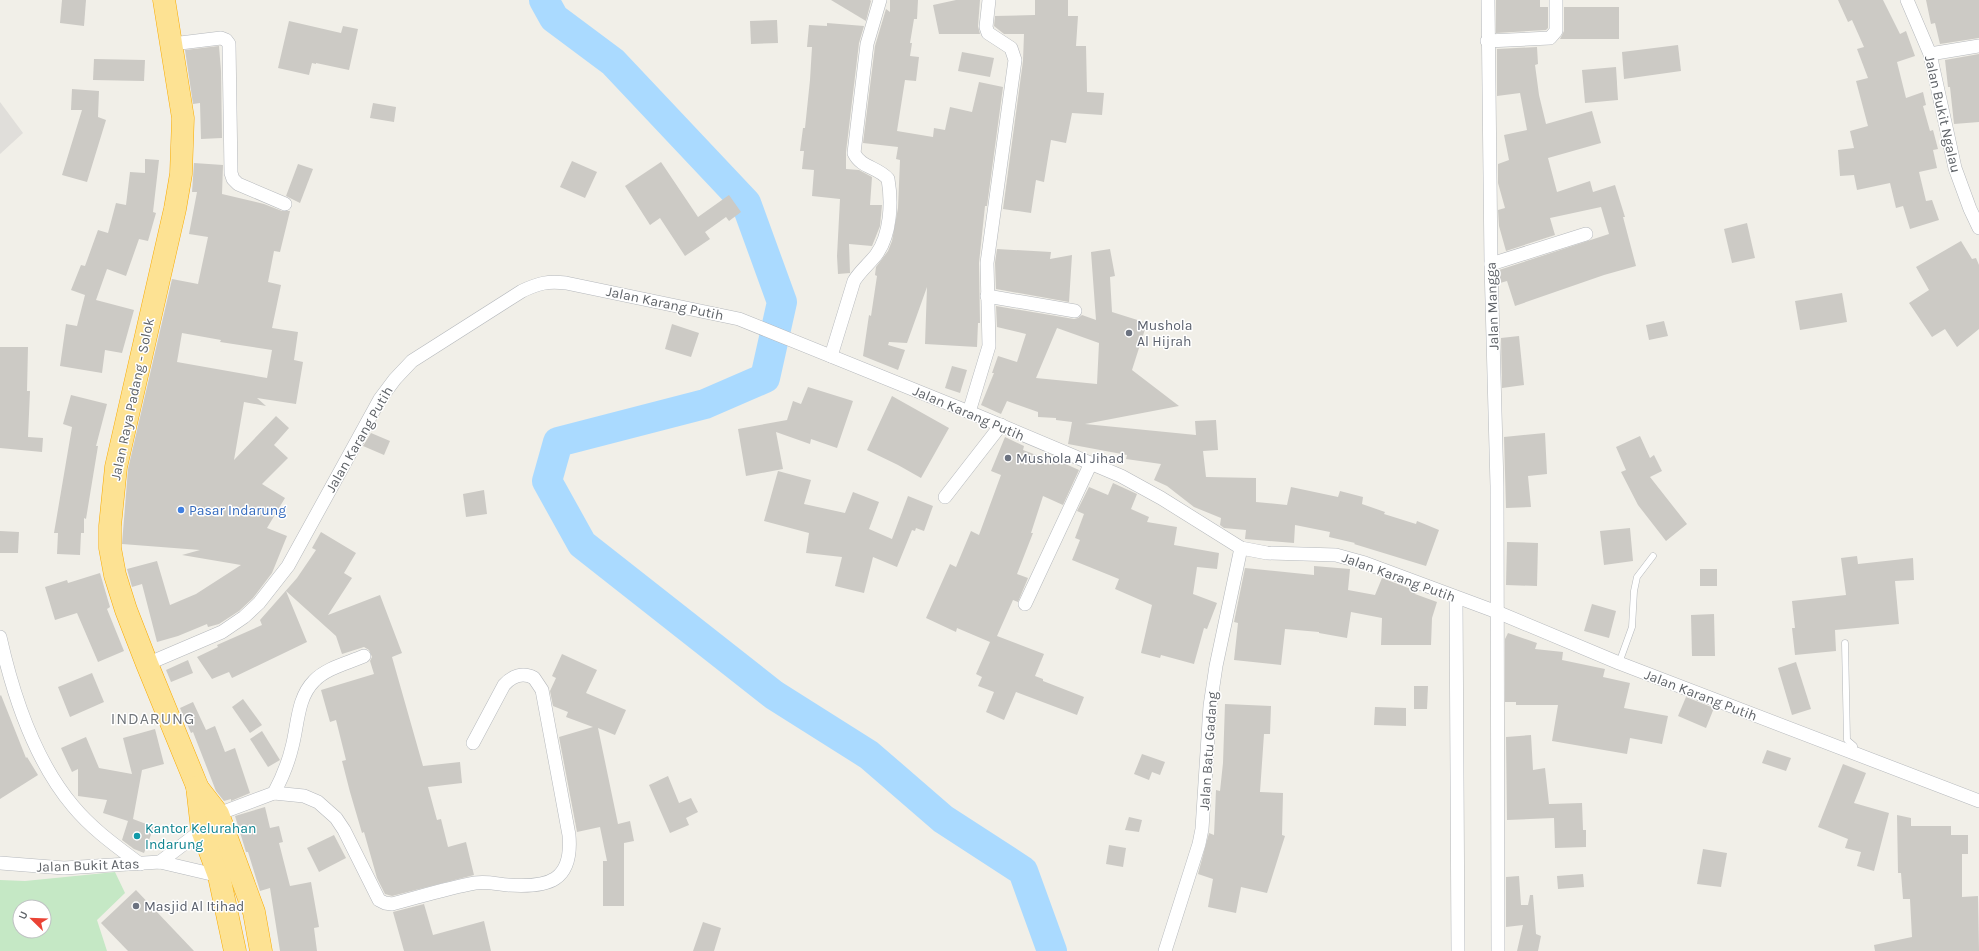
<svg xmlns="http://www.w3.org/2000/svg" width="1979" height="951" viewBox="0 0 1979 951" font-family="Karla,sans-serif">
<rect width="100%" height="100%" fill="#f1efe8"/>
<polygon fill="#e0deda" points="0,102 23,133 0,154"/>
<path fill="#c5e8c5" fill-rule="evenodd" d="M115,872L125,893L97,920L107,951H0V880L25,881ZM20,907H44V931H20Z"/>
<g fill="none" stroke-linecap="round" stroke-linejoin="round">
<polyline stroke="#aadaff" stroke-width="30" points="544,0 554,18 613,62 746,203 782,302 765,378 705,404 558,442 547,481 582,544 774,695 869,755 943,819 1023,871 1052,951"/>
</g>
<g fill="#cccac5" fill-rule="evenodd">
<polygon points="62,0 86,0 84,26 60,23"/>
<polygon points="831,0 870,0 871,1 866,21"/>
<polygon points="890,0 918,0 917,19 914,19 910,43 912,43 910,56 919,57 916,81 905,80 897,131 933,137 934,128 945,130 950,107 972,112 979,82 1003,87 987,206 985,206 979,263 980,323 978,323 977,347 925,344 927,287 907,343 889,342 888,345 905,350 898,370 863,356 869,315 871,316 877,276 875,275 876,267 888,251 892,241 898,208 900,160 896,159 898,147 863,143 875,46 886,9 890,12"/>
<polygon points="956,0 980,0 978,26 980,34 939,34 933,5"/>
<polygon points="1035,0 1068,0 1068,16 1078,16 1076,46 1086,46 1087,92 1104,93 1102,115 1072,113 1066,143 1051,140 1044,182 1036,180 1031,213 1003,209 1023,61 1024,34 1004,34 994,26 995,16 1035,15"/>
<polygon points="1496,0 1540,0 1540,7 1548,7 1548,28 1546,30 1496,33"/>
<polygon points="1838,0 1883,0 1900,34 1906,31 1915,56 1897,62 1906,98 1923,92 1926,105 1923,106 1930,131 1933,130 1938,149 1933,150 1937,168 1919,172 1926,201 1932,200 1939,220 1910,229 1903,206 1896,208 1890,183 1857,190 1854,175 1840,176 1838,150 1854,148 1850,131 1868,126 1856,81 1868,78 1857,49 1864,47 1852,20 1848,22"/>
<polygon points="1926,0 1979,0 1979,38 1940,44 1935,23 1931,24"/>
<polygon points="1564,7 1619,7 1619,39 1560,39 1564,31"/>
<polygon points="777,20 778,43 751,44 750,21"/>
<polygon points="289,21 341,33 343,26 358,29 349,70 316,63 316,64 312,63 309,75 278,68"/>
<polygon points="827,23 864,26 859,43 846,152 846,169 859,170 872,177 870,205 882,205 880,226 872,246 849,244 850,273 838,274 837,256 840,199 812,196 814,170 802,169 804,151 800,151 803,128 805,128 810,80 812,47 807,47 809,25 827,26"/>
<polygon points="1678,45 1681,71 1624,79 1622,52"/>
<polygon points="219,46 221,71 222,138 201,139 200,103 193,104 185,50"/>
<polygon points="1537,47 1538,64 1535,65 1539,95 1546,124 1592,111 1601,143 1548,158 1557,192 1590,181 1593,192 1615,185 1625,217 1623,217 1636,266 1604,275 1515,306 1507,281 1500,283 1499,270 1609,234 1601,207 1550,218 1555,235 1506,251 1499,226 1498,210 1505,208 1498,183 1498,164 1509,160 1504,135 1527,130 1520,93 1497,96 1497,49"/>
<polygon points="962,52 994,58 990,77 958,71"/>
<polygon points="1979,54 1979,122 1954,124 1950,87 1948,87 1945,60"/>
<polygon points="94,59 145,60 144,81 93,80"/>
<polygon points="1616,67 1618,100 1585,103 1582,70"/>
<polygon points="72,89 99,91 98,117 106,120 87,182 62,175 82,110 71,110"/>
<polygon points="373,103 396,107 394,122 370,118"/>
<polygon points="145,159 159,160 153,212 156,213 148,241 139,239 126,276 107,269 96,300 134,310 122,353 105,350 102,373 60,366 66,324 77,326 85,295 71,290 81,265 85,266 98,230 108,233 116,203 126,205 130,172 145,173"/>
<polygon points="572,161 597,172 585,198 560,187"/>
<polygon points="661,162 698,217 729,195 741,212 729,221 726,217 705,232 710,239 685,256 660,218 650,225 625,186"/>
<path d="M194,163L223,165L222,194L264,204L282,211H290L280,252L274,251L268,282L281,285L272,328L298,332L294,360L303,362L296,404L257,398L266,406L244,402L234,460L276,416L289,428L274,445L288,458L262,484L285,498L267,528L287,536L272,573L253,598L239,611L219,624L208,627L207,624L178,636L157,642L142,584L132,587L127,569L157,561L170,605L196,594L241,565L182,555L200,550L122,544L128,469L172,279L198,284L208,237L189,234L197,192H192ZM182,333L221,340L220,342L272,350L267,378L177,362Z"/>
<polygon points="298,164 313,169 300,203 286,196"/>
<polygon points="1747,223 1755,258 1732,263 1724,229"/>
<polygon points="1961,241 1972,259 1976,258 1979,265 1979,329 1957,347 1945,329 1932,337 1909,303 1929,290 1916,267"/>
<polygon points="997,249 1051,252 1050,259 1072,255 1069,302 996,289 995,263"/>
<path d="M1110,249L1115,276L1110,277L1112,312L1147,323L1132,370L1179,406L1085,424L1196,435L1195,421L1216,420L1218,450L1203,451L1206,477L1256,478V502L1287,505L1291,487L1338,497L1340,491L1363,497L1362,504L1385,512L1384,514L1416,524L1417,521L1439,530L1426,566L1354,544L1355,543L1329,537L1330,532L1295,525L1294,543L1245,539L1246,530L1224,528L1220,525L1221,518L1194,507L1167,486L1154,480L1161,464L1126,459L1127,455L1068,444L1072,422L1056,420V418L1038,417V412L1007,401L1001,414L981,405L994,373H992L998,356L1017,362L1026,334L997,327L996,306L1074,319L1078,318L1082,315L1096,320L1091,252ZM1057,328L1099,343L1097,384L1036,378Z"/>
<polygon points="1842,293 1847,322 1800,330 1795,301"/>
<polygon points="1664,321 1668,336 1649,340 1646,325"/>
<polygon points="672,324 699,333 691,357 665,349"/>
<polygon points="1519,336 1524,385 1502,388 1501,338"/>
<polygon points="0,347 28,347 27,391 30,391 28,437 43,438 42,452 0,448"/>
<polygon points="952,366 967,370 960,393 945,388"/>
<polygon points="808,387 853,401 837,448 811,439 810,444 776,432 783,469 746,476 738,429 787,420 793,401 801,404"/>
<polygon points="71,395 107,404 96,446 98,446 86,519 84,518 84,533 81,533 80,555 57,554 58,533 54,533 72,427 63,424"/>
<polygon points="892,396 949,428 921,478 898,465 867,450"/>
<polygon points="371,433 390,441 384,455 363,446"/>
<polygon points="1545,433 1547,474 1528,476 1531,507 1506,508 1504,437"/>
<polygon points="1640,436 1650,458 1654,455 1662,471 1650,477 1687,524 1666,541 1638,505 1621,472 1626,470 1616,447"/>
<polygon points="1005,437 1024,446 1023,450 1060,464 1061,462 1079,470 1063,505 1043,496 1031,533 1033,533 1017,574 1028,578 1018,602 1013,600 997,636 1044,654 1035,676 1043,679 1043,681 1084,697 1077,715 1016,692 1004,720 986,712 994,692 978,686 982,677 976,674 990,642 957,628 956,632 926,618 950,564 956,567 971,531 979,535 1001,475 991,471"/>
<polygon points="778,471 811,480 804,504 845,513 853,492 879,502 869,529 892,539 908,496 933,506 924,531 916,528 915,531 912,530 897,567 873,557 864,593 835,586 842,557 806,553 809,533 764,521"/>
<polygon points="1113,483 1137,494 1131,509 1149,517 1147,522 1177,527 1174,545 1219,553 1217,569 1197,567 1193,594 1217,603 1207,629 1204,628 1194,664 1161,655 1160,658 1141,653 1152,605 1115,589 1119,579 1072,560 1080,540 1075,538 1084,514 1077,511 1089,487 1108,495"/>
<polygon points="484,490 487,514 466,517 463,494"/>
<polygon points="1630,528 1633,561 1604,565 1600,531"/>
<polygon points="0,531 19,532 18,553 0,553"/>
<polygon points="321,532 356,553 344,573 352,578 328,615 380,595 402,653 392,657 423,766 460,762 462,783 428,787 437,820 441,819 448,847 466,842 474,875 392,896 385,894 377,878 364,832 362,833 350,792 342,761 346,760 336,720 330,722 321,690 374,674 370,661 372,657 369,650 364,647 342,654 336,636 286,591 307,642 232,678 229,672 212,679 197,657 218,647 217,645 262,625 260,620 297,578 316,550 312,548"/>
<polygon points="1507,542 1538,543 1537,586 1506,585"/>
<polygon points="1857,556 1858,564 1913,558 1914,580 1895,581 1899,624 1835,630 1836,651 1795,655 1792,628 1795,628 1792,601 1846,595 1841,558"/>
<polygon points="1314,566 1350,569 1348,590 1375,595 1382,578 1416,591 1415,594 1437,602 1432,618 1431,645 1381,645 1382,618 1351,612 1347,638 1319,633 1319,632 1285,629 1281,665 1234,660 1238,623 1234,622 1245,568 1314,575"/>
<rect x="1700" y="569" width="17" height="17"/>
<polygon points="100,573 110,607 107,609 124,651 98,662 77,613 55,620 45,587 67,580 68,583"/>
<polygon points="1592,604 1616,611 1609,638 1584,631"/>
<polygon points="1714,614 1715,656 1692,656 1691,615"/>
<polygon points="1508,633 1537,643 1535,649 1563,652 1562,660 1605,669 1603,677 1630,683 1624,708 1668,716 1662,744 1630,738 1627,754 1552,741 1558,705 1516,705 1516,702 1505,702 1505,639"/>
<polygon points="562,654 597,670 586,693 626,710 615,735 598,728 618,824 630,821 634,841 624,843 624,906 603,906 603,861 607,861 600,827 577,832 559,737 593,727 566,717 568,712 553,706 550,691 556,678 552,676"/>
<polygon points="188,660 193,673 171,682 166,670"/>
<polygon points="1796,662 1811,709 1792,715 1778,668"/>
<polygon points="92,673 104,702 70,717 58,687"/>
<polygon points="1414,686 1428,686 1427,709 1414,709"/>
<polygon points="1,695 26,758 27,757 38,775 0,799 0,696"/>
<polygon points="1686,697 1714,708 1706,728 1678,716"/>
<polygon points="243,699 262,725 250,733 232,707"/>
<polygon points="193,702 206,730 215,726 225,752 235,748 250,793 231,801 231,799 224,801 216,791 193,732 191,733 180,708"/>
<polygon points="1225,704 1271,706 1270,734 1264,734 1260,792 1283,793 1282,835 1285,836 1267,893 1241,887 1236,913 1208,907 1213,879 1198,874 1209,833 1214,835 1216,790 1220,791 1223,763"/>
<polygon points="1375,707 1406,708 1406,726 1374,725"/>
<polygon points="155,729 164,764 142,770 133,819 154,827 144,853 134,849 122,840 128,821 103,813 107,800 78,796 78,769 72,772 61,748 86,737 99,768 132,774 123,738"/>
<polygon points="262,731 280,760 268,767 250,739"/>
<polygon points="1531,735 1533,770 1545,768 1549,804 1582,803 1583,830 1586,830 1586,847 1555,848 1554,818 1507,820 1506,737"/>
<polygon points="1767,750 1791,758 1786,771 1762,763"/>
<polygon points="1142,754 1165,762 1160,775 1152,772 1149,780 1134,774"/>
<polygon points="1843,764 1866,773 1854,803 1889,813 1874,871 1857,866 1861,852 1845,848 1848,839 1818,827"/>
<polygon points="668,776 679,803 691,798 698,812 686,818 689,825 670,833 649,785"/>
<polygon points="265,807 270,828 279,826 283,842 279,843 290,886 311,882 319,927 314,928 317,951 280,951 270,888 260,891 248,852 246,852 235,816"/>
<polygon points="1897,815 1911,818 1911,826 1951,826 1951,835 1968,835 1968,854 1962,854 1962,897 1978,896 1979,951 1875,951 1874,945 1912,937 1910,899 1903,899 1901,873 1898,873"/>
<polygon points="1129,817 1142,820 1139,832 1125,830"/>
<polygon points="334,835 346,858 319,872 307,848"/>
<polygon points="1109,845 1126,848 1123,867 1106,864"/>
<polygon points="1703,849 1727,853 1721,887 1697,884"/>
<polygon points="1583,874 1584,887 1558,889 1557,876"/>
<polygon points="1519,876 1521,905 1528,905 1530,895 1533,895 1536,934 1541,936 1538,951 1517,951 1523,925 1506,927 1506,877"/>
<polygon points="136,890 194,951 128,951 101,923"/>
<polygon points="424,904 433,935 484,921 491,951 404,951 393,912"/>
<polygon points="703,922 721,928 714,951 693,951"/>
</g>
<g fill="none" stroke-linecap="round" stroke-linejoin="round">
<g stroke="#b5b8bc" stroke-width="7">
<g id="lane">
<polyline points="1845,643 1847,740 1854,746 1854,753"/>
<polyline points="1619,663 1632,627 1634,591 1637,577 1653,556"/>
</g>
</g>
<g stroke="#b5b8bc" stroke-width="14">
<g id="street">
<polyline points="1488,0 1491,264 1497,486 1498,951"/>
<polyline points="1907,0 1930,54 1955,168 1970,209 1979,228"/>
<polyline points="1487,41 1550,38 1556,31 1556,0"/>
<polyline points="172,44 221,38 226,40 229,44 231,173 233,179 238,184 285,204"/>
<polyline points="1930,54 1979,46"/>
<polyline points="1491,264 1586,234"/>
<polyline points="987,296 1075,311"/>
<path d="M831,356L854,281C860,271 869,264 876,255C891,235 892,202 888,179C878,167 861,168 854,153L867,44L880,0"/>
<polyline points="969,412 989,346 987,263 1015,60 1011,48 988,33 986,27 989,0"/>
<polyline points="945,497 1001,425"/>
<polyline points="1456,598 1458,951"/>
<polyline points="1025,604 1091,463"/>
<path d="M0,637C13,695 34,760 73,806C92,829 116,846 140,864"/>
<path d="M147,664L222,632L244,617L259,603L288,566L380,399L395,379L412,361L522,291C539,283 547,281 566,283L739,319L969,412L1121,476L1161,498L1241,548L1267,553L1336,555L1365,563L1497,612L1619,663L1979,801"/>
<path d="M274,793C282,778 288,764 292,747C298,725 297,698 314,681C326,668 348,663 364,656"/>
<path d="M160,862L202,830L218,814L274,793L304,796L318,802L336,818L344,830L379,900L385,903L392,904C419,897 447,888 475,883C486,881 497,884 508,885C549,888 573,881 569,835L542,690L534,678C523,672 512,676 504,685L473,743"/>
<polyline points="0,863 64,868 160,862 224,877"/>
<polyline points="1165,951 1199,844 1202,829 1210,706 1216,666 1241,548"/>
</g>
</g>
<g stroke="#f9ab00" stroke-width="23">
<g id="highway">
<polyline points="164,0 183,118 181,174 175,209 116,467 110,526 110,548 115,575 126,610 147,664 197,786 202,830 219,876 235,951"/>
<polyline points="197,787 218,814 254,912 261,951"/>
</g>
</g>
<use href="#lane" stroke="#fff" stroke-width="6"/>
<use href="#street" stroke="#fff" stroke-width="13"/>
<use href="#highway" stroke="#fde293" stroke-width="22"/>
</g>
<g fill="#6b7280" stroke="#fff" stroke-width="1.5">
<circle cx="1129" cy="333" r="4"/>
<circle cx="1008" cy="458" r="4"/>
<circle cx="136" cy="906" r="4"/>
</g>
<circle fill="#3f7fe0" stroke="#fff" stroke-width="1.5" cx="181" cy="510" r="4"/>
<circle fill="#0f9aa8" stroke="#fff" stroke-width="1.5" cx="137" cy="836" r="4"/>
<g text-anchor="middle" stroke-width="3" stroke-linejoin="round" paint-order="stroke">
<g font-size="14" fill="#5f6368" stroke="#fff">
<text transform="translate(1943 114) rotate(77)" y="5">Jalan Bukit Ngalau</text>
<text transform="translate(665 303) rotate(12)" y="5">Jalan Karang Putih</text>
<text transform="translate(1492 306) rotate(-92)" y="5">Jalan Mangga</text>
<text transform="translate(132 399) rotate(-78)" y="5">Jalan Raya Padang - Solok</text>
<text transform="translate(969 413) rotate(23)" y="5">Jalan Karang Putih</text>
<text transform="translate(359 439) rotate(-60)" y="5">Jalan Karang Putih</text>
<text transform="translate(1399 577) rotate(20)" y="5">Jalan Karang Putih</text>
<text transform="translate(1701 695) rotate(21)" y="5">Jalan Karang Putih</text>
<text transform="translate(1208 751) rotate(-86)" y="5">Jalan Batu Gadang</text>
<text transform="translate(88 865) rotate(-2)" y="5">Jalan Bukit Atas</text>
</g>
<g font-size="14" fill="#5b616d" stroke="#fff" text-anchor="start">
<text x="1137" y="330">Mushola<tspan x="1137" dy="16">Al Hijrah</tspan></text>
<text x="1016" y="463">Mushola Al Jihad</text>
<text x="144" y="911">Masjid Al Itihad</text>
</g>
<g font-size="14" fill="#366cbe" stroke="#fff" text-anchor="start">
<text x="189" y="515">Pasar Indarung</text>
</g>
<g font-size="14" fill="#0d838f" stroke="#fff" text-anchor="start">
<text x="145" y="833">Kantor Kelurahan<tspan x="145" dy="16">Indarung</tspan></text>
</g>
<g font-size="16" letter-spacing="1" fill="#70757a" stroke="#fff">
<text x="153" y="724">INDARUNG</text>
</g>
</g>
<g transform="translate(32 919) rotate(293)"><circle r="19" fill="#ffffff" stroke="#bfc1c3"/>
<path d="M0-3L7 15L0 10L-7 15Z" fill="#ea4335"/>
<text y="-6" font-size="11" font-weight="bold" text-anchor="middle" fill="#5f6368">U</text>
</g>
</svg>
